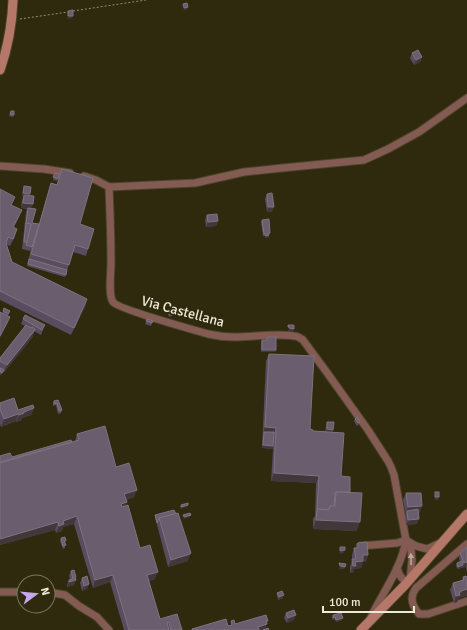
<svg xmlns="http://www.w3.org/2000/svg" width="467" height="630" viewBox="0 0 467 630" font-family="Signika,sans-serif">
<rect width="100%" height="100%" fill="#2f290d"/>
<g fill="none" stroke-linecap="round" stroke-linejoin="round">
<g stroke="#4a442a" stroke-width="9">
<g id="street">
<polyline points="0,166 44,169 70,173"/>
<polyline points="84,176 96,180 109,187"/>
<path d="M109,187C110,212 111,238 111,263C111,273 108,295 113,302C118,309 194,330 208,334C217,336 225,337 234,337C253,337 274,333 294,336C298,336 300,338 303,340L328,374L368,430L388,461L391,467L394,475L406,540L411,550L412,560L410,580L405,581C400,577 399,574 397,568"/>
<polyline points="109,187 195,183 244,172 282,168 364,160 388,149 419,132 467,98"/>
<polyline points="406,540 416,546 427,549 440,543"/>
<path d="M467,544L416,588C415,590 413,592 413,594C410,601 415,609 419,614H428L467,601"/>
<polyline points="360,546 397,543 406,540"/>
<polyline points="0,592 24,592"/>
<polyline points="48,592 65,595 79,606 97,617 109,630"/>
<path d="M371,617C383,592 401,569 406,540"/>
</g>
</g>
<g stroke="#4a442a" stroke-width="11">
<g id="secondary">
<path d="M0,70C8,47 12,24 13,0"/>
<polyline points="361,630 405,585 467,514"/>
</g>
</g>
<g stroke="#928e77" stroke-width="1" stroke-dasharray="2 2" stroke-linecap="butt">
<polyline points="73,11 146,0"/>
<polyline points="20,19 68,12"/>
</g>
<use href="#street" stroke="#835b52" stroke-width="7"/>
<use href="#secondary" stroke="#b57768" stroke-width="9"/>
</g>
<g fill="#594c61">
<polygon points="412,53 422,57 420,62 414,65 410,58"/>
<polygon points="11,111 14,115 13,117 9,116"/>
<polygon points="62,169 80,224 88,249 86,256 73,252 65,277 27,266 31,249 30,251 22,249 26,212 27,209 21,208 22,200 24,196 22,196 24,186 30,196 33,204 31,208 32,223 39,224 51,183 57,185"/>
<polygon points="55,173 59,174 57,181 53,180"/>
<polygon points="0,189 11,205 19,217 14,227 15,237 10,246 6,244 12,262 87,299 85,307 71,335 0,300"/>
<polygon points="267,194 272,212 267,212 265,199"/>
<polygon points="207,215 218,221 216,226 206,227 205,220"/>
<polygon points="262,220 270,233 268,238 265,238 265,236 263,236 261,222"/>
<polygon points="3,311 9,314 7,316 7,325 2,313"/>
<polygon points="23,319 43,330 41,335 34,331 32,338 4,372 3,372 1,375 0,374 0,358 25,326 21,324"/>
<polygon points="147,319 153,321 151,326 145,324"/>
<polygon points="267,337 276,350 276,352 261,352 261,343 262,340 266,340"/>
<polygon points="269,354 310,429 313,431 325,432 327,422 333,430 332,432 341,476 350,492 357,531 313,529 313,519 315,516 316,483 271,481 273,449 262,448 266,361"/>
<polygon points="58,400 62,410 61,413 58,414 56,405 53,406 53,404 54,401"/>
<polygon points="0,403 18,410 34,408 31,415 22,418 22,420 16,422 16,421 1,427 0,424"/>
<polygon points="355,419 359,424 357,426 354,421"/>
<polygon points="77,434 116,467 137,490 134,497 126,500 127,502 125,506 140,548 155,579 149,581 160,619 177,614 182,630 124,630 110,582 93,588 74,524 63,527 62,531 56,533 55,530 0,545 0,456 12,457 72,442 75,441"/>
<polygon points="406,493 420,513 418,513 417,524 406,525 405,516 406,514 403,500"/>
<polygon points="174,510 188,561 168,567 155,517 155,515"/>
<polygon points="61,538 65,543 65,548 63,549 60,541"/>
<polygon points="358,543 368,555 366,562 363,562 361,568 354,569 353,573 350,573 350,567 352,560 352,555 354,548 356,548"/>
<polygon points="467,547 467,572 466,568 466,567 457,569 456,565 457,563 460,562 459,558 460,553"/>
<polygon points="71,571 76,579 74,585 67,587 67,585 69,580 70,579 69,576"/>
<polygon points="463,577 467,578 457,602 454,603 450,590 453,583 462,580"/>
<polygon points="82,578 89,584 87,589 82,591 80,583"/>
<polygon points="277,593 283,598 278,600 277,595"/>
<polygon points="286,613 294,620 287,623 284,618"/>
<polygon points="333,615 342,620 336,622 335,619 332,620"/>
</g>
<g fill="#42373a">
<polygon points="188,7 187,10 183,10 184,8"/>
<polygon points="68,16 73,16 72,18 67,19"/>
<polygon points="422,57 420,62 414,65 416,60"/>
<polygon points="23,193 30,194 29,197 22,196"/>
<polygon points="23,203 33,204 31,209 21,208"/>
<polygon points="268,207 274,207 272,212 267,212"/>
<polygon points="22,210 19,217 11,234 13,227"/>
<polygon points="218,221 216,226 206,227 208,222"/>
<polygon points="17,229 15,237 10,246 13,239"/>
<polygon points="268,233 270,233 268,238 265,238 266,236"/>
<polygon points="87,299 85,307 71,335 74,328"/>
<polygon points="169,315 173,315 172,317 168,317"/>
<polygon points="10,317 7,325 0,338 0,336"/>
<polygon points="289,328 294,329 293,331 288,331"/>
<polygon points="35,330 32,338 4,372 7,365"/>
<polygon points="262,350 276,350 276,352 261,352"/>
<polygon points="34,408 31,415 22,418 22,420 16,422 19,415 24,412"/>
<polygon points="18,414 16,421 1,427 4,419"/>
<polygon points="265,427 276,428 273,435 264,432 263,434"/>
<polygon points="327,429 333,430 331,435 325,434"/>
<polygon points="263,445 273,446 273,449 262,448"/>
<polygon points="274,473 319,476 316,483 271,481"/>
<polygon points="137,490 134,497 121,501 124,494"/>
<polygon points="435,497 439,497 438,500 435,500"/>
<polygon points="127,502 124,510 118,511 121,504"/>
<polygon points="188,505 187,507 180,509 181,507"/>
<polygon points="422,506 420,513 407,514 407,511 405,514 408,507"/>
<polygon points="191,515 190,517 183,519 184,517"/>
<polygon points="77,516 74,524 63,527 62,531 56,533 59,526 63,521"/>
<polygon points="419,519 417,524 406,525 408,520"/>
<polygon points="316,520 360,522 357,531 313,529"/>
<polygon points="58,522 55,530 0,545 0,539"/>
<polygon points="345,550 344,553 339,554 340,551"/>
<polygon points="191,553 188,561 168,567 171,560"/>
<polygon points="363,555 368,555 366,562 363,562 361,568 354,569 353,573 350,573 353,566 355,562"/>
<polygon points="467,562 466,567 462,568 464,563"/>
<polygon points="463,565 462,568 457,569 458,567"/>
<polygon points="340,566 345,567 344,569 339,569"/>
<polygon points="158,572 155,579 144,582 147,575"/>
<polygon points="113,575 110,582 93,588 95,580"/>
<polygon points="75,577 76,577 75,580 76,580 74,585 67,587 69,582"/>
<polygon points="89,584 87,589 82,591 84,586"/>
<polygon points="467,589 467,596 459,598 457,602 454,603 456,596 461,591"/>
<polygon points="284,595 283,598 278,600 279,597"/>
<polygon points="296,615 294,620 287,623 288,618"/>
<polygon points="335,617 335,619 332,620 333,618"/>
<polygon points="343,618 342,620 336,622 336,620"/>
<polygon points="266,621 268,621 265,630 257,630 258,627"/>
</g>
<g fill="#695d6e" stroke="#7e737f">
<polygon points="187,3 188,7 184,8 183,4"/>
<polygon points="73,10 73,16 68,16 68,11"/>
<polygon points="418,50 422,57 416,60 412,53"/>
<polygon points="11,111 14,111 14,115 10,114"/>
<polygon points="62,169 93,178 80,224 94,229 88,249 75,245 69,265 31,254 51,183 57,185"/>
<polygon points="55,173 59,174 58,179 53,177"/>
<polygon points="24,186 31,187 30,194 23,193"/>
<polygon points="0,189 15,197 11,205 22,210 13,227 17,229 13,239 8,237 6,243 12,262 87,299 74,328 0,291"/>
<polygon points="272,193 274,207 268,207 267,194"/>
<polygon points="24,195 34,196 33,204 23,203"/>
<polygon points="28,208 36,209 32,223 39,224 32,247 26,245 31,224 26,223 26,225"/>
<polygon points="217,214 218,221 208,222 207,215"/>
<polygon points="269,219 270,233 268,233 269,235 266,236 266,234 264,234 262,220"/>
<polygon points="26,223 31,224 27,242 24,242"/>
<polygon points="29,259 67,270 66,275 28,264"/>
<polygon points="4,308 10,311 8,314 3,311"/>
<polygon points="173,311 173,315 169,315 169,312"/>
<polygon points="0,312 10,317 0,336"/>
<polygon points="25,315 45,325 42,330 23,319"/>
<polygon points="147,319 153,321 152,323 146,321"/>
<polygon points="26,325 31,328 32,327 35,329 35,330 7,365 0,361 0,358"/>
<polygon points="288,325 294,325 294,329 289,328 289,327 288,327"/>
<polygon points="267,337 276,337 276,350 262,350 262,340 267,340"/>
<polygon points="269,354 314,356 310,429 313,430 313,431 344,433 341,476 350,477 350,492 336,492 335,494 334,506 330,506 329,510 317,509 319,476 274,473 276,428 265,427"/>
<polygon points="0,368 4,370 2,373 0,371"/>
<polygon points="14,398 18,410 33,405 34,408 24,412 24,413 19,415 18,414 4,419 0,409 0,403"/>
<polygon points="58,400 62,410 59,411 57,403 54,404 54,401"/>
<polygon points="357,417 360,422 358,423 355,419"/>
<polygon points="327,422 334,422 333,430 327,429"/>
<polygon points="105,426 116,467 129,463 137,490 124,494 127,502 121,504 122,507 128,505 140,548 150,545 158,572 147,575 160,619 177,614 182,630 171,630 169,622 167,623 169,630 129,630 113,575 95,580 77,516 63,521 64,524 59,526 58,522 0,539 0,463 79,440 77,434"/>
<polygon points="264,432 274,432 273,446 263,445"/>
<polygon points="71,440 72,442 0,462 0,456 10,453 12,457"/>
<polygon points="336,492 362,493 360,522 316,520 317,509 329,510 330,506 335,506"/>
<rect x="435" y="492" width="4" height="5"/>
<polygon points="406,493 421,493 422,506 408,507"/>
<polygon points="188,503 188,505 181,507 181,505"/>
<polygon points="418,509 419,519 408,520 407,511"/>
<polygon points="174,510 176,514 159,518 157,523 155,515"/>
<polygon points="178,513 191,553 190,554 171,560 159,518"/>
<polygon points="190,513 191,515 184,517 183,515"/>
<polygon points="65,537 66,541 64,541 66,545 63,546 61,538"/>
<polygon points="367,542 368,555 363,555 363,561 355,562 356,566 353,566 352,559 356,559 354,548 358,548 358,543"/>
<polygon points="340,547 345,547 345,550 340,551"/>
<polygon points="467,547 467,562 464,563 460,553"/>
<polygon points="462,561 463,565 458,567 457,563"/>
<polygon points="339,563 346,564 345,567 340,566"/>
<polygon points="74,570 76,577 75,577 76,580 69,582 69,580 73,579 71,571"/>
<polygon points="87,576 89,584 84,586 82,578"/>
<polygon points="466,576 467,578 467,589 461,591 461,592 459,592 460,595 456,596 453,583 464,580 463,577"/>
<polygon points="282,591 284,595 279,597 277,593"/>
<polygon points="294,610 296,615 288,618 286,613"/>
<polygon points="341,613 343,618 336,620 335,617 333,618 333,615"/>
<polygon points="266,615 268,621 266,621 267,624 258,627 259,630 192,630 192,629 226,619 228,626 232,625 231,621 234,620 235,624"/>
<polygon points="268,628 269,630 263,630"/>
</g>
<defs><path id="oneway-solid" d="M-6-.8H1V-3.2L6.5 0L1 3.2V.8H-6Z"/></defs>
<use fill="#bdaa9c" href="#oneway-solid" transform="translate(411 559) rotate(-91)"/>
<g text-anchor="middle" stroke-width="4" stroke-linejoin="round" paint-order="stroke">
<g font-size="14" fill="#edead9" stroke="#2f290d">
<text transform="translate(183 311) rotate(15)" y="5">Via Castellana</text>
</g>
</g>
<g transform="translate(36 594) rotate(74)"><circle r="19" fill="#2f290d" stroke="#7b765f"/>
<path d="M0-3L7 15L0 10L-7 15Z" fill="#c5a7f1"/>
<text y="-6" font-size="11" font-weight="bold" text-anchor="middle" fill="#edead9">N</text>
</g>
<path d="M323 606v6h91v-6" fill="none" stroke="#edead9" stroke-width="2"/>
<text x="329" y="606" font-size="12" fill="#edead9" stroke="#2f290d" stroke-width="3" paint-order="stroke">100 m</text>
</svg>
